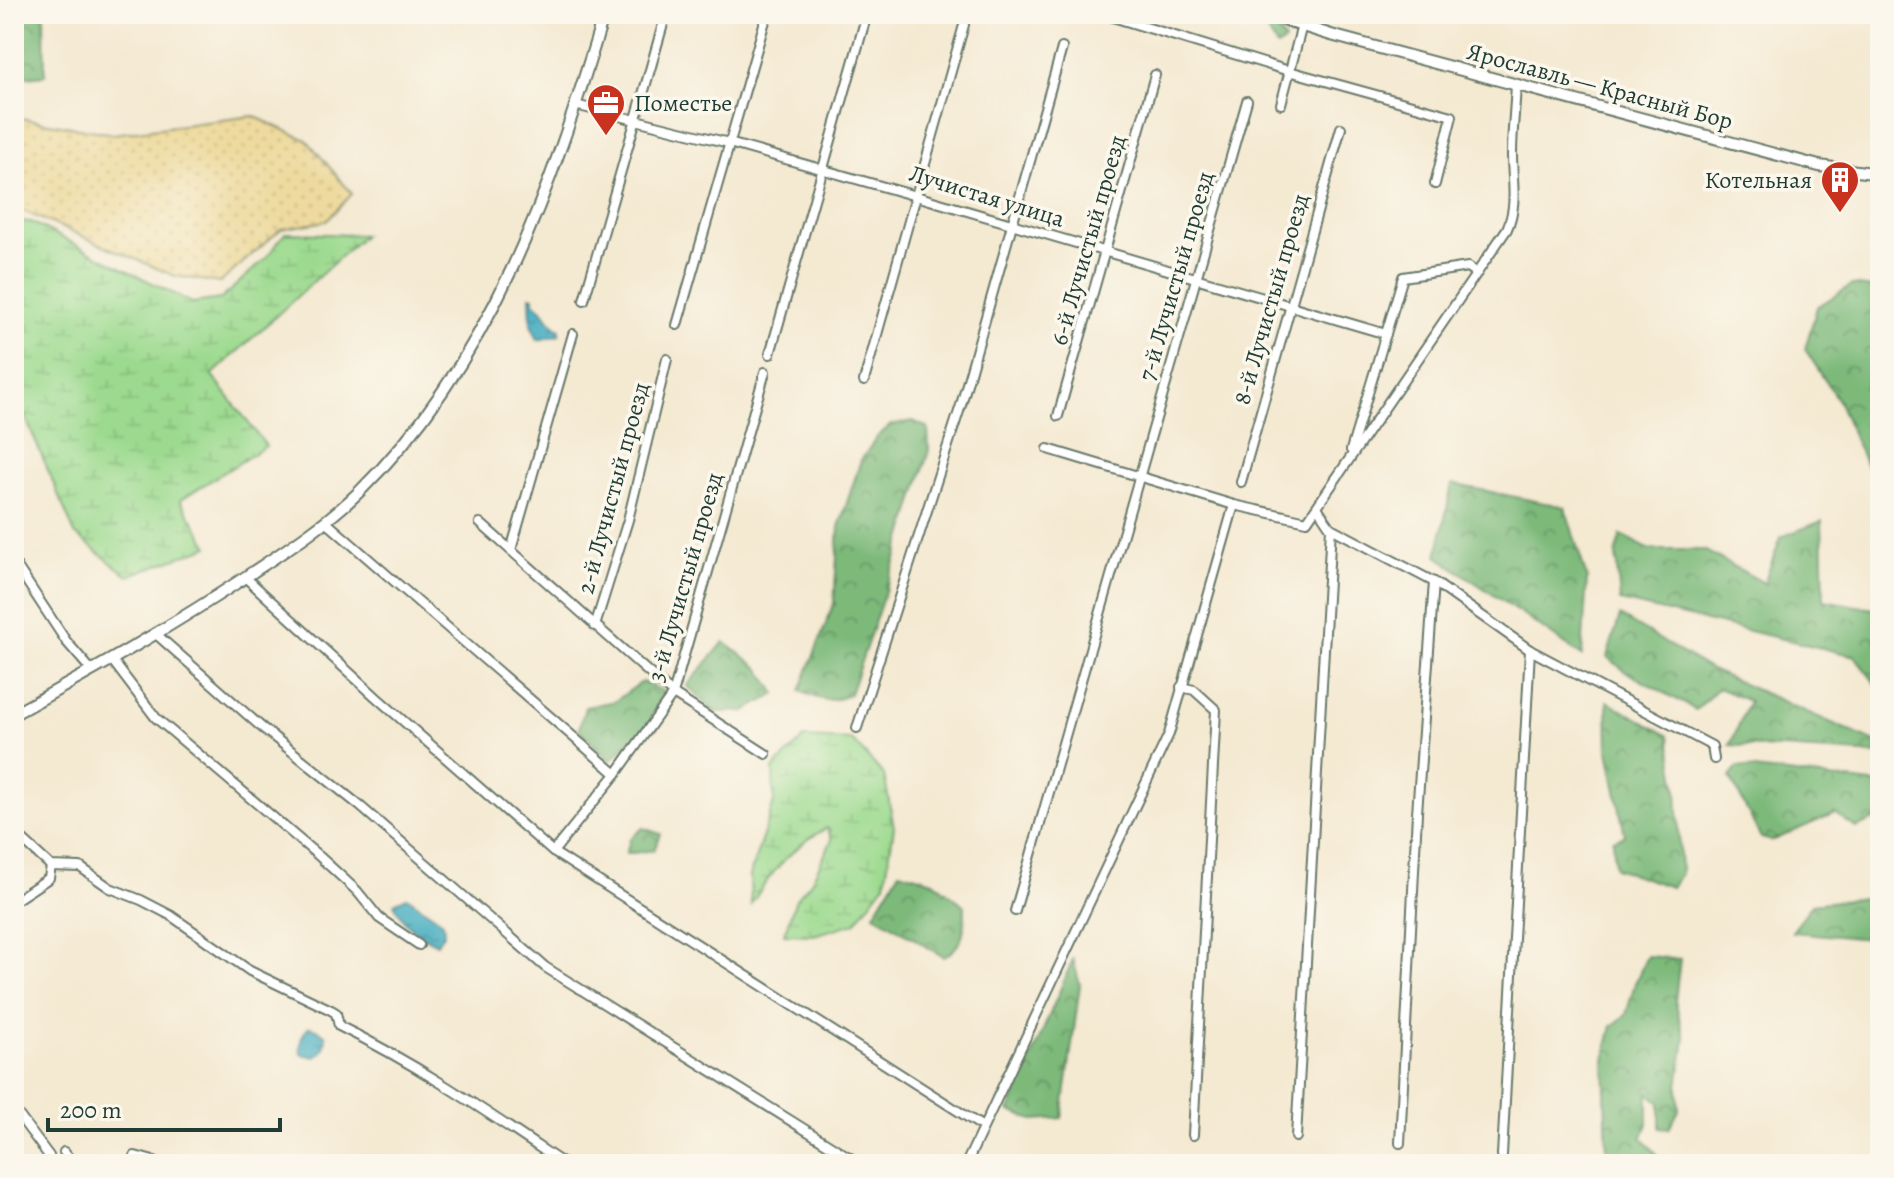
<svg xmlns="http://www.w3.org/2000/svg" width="1894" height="1178" viewBox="0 0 1894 1178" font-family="Alegreya,serif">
<defs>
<pattern id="forest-crowns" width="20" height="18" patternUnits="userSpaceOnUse" patternTransform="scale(2)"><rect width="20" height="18" fill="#7dba7a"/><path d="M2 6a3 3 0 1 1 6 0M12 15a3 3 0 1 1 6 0" fill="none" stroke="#669865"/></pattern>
<pattern id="wetland-marsh" width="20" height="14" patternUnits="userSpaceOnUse" patternTransform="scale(2)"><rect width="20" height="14" fill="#9cda8f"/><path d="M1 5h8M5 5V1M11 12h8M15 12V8" fill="none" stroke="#86bc7c"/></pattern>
<pattern id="sand-dots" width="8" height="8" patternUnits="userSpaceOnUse" patternTransform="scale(2)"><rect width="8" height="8" fill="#eeda9e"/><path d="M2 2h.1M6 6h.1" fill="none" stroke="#ccbc89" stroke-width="1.8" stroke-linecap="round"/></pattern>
<pattern id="water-ripples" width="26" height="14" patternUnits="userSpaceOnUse" patternTransform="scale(2)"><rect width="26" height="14" fill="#41abc0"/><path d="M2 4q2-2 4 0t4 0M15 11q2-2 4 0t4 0" fill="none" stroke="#368c9d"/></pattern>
</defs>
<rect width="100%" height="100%" fill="#fbf7ec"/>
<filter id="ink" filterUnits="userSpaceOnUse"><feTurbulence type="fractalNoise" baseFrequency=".0125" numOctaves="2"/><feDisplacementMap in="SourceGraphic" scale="16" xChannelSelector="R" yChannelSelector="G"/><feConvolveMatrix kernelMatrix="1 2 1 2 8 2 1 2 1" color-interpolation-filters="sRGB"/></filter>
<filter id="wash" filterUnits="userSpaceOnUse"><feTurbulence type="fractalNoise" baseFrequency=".006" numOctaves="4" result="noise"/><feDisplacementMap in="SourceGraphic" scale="32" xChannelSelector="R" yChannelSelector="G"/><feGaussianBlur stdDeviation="1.8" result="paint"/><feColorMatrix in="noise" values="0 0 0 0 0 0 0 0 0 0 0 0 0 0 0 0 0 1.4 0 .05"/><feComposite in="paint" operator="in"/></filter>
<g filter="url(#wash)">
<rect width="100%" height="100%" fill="#f4e9d1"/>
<g fill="url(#forest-crowns)" stroke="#4e7c57" stroke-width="2">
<polygon points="14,14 44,14 45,75 14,78"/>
<path d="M1221,14C1249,14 1269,15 1285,41L1277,47L1267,29Z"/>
<polygon points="1852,285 1880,289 1880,473 1867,468 1839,402 1805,349 1817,307"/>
<path d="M913,421L928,428L929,450L897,556L850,694C830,704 820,700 800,691L834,603L839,527L861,460L878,436L891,425Z"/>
<polygon points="1452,484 1565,507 1587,578 1582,656 1437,556"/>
<polygon points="1822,521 1824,600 1880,610 1880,690 1855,656 1620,601 1616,554 1621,535 1650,550 1704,550 1764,583 1781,537"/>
<polygon points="1620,616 1711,670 1880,744 1878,754 1730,745 1749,701 1718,688 1696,710 1626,672 1607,657"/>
<polygon points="724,642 759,668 776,694 745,711 714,712 687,686"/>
<polygon points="642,682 663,691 650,722 610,761 579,729 585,707 615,701"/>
<polygon points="1607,701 1669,736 1677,789 1681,874 1671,887 1615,868 1613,840 1625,836 1608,751"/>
<polygon points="1738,767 1880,784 1880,817 1856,828 1835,813 1772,841 1761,838 1730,777"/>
<polygon points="643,828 661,834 654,850 626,854 630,839"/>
<path d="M900,871L933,881L965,906C965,928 965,945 944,957L874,914Z"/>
<polygon points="1880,896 1880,940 1792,932 1812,904"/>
<polygon points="1647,956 1680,959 1675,1001 1685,1039 1678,1086 1679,1110 1669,1129 1660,1128 1660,1102 1648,1093 1648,1124 1642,1138 1659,1156 1651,1164 1607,1156 1604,1059 1612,1026 1626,1015 1635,983"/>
<polygon points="1073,959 1080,985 1062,1118 1033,1120 1009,1111"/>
</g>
<g fill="url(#wetland-marsh)" stroke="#5e8c62" stroke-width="2">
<polygon points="14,221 31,222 192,303 221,299 266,258 285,233 364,235 212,375 266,446 180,500 209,546 128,576 75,534 14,390"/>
<path d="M804,738L852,740L884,775L894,827L885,883L855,923L814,935L784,934L796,899L811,882L832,840L827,828C792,846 772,872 751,904L750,875L774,802L773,769Z"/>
</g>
<polygon fill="url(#sand-dots)" stroke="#868c69" stroke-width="2" points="253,116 307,140 352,194 326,221 281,229 220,283 175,276 14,207 14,117 113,134"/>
<g fill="url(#water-ripples)" stroke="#30747a" stroke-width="2">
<path d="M530,296L534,297V302C545,309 547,323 560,329L559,335L538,340L531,325Z"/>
<path d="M407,897L443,922L444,932L437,944C417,934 402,924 394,903Z"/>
<path d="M309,1027L317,1029L326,1036C325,1046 325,1052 315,1057L301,1054C300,1042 300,1036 309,1027Z"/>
</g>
</g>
<g filter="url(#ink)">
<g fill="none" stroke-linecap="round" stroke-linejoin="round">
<g stroke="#6a796b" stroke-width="12">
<g id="minor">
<polyline points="1103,14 1289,71 1452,116 1435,184"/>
<polyline points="1281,104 1305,14"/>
<polyline points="575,105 729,143 916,196 1386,334"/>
<polyline points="584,300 666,14"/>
<polyline points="677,325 767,14"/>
<polyline points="770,354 867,14"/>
<polyline points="864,381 964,25"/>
<polyline points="1058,416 1155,75"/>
<path d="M1048,449L1234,505L1307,521L1507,229C1518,204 1512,181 1512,154C1512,131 1515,108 1516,84"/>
<polyline points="1351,450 1403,277 1468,267 1477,273"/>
<polyline points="1241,482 1341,128"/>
<polyline points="1317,507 1331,528 1434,582 1530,650 1712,746 1714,759"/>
<polyline points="325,521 616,774"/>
<polyline points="480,523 673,694 766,754"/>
<polyline points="511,550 573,334"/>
<polyline points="14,562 66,641 92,671"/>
<polyline points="245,577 376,697 553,852 983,1127"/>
<polyline points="595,626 628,520 667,359"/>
<polyline points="156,634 259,725 360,806 545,967 860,1164"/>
<polyline points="112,660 156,718 320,857 357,891 379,918 419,945"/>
<polyline points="1181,687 1194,690 1216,710 1193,1135"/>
<polyline points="857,728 961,405 1062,48"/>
<path d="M14,832L51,866L80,867L110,888L141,900L170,915L250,971L331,1010L336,1013L339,1026C419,1065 491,1115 564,1164"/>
<polyline points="553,852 616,774 673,694 765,372"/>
<polyline points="14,901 49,878 51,866"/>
<polyline points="1015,911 1247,101"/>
<polyline points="14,1109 49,1156"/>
<polyline points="1296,1137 1331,528"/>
<polyline points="1400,1143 1417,813 1434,582"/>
<polyline points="64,1152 74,1164"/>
<polyline points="1502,1155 1530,650"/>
<polyline points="135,1156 164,1164"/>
<polyline points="966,1164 1169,734 1234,505"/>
</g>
</g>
<g stroke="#6a796b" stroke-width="14">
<g id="tertiary">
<polyline points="1265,14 1331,35 1819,166 1880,174"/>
<path d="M14,714C96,669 176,624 253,572C289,548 327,523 359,492C492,361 551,189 604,14"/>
</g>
</g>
<use href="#minor" stroke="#fff" stroke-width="8"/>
<use href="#tertiary" stroke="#fff" stroke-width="10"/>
</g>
</g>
<defs>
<g id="office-pin" transform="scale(2)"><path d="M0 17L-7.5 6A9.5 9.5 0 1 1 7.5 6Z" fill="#c8321e" stroke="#fbf7ec"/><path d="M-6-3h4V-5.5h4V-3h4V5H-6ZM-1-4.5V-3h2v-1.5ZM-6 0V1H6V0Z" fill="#fff"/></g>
<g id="building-pin" transform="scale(2)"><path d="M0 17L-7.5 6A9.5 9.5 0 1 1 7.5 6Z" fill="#c8321e" stroke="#fbf7ec"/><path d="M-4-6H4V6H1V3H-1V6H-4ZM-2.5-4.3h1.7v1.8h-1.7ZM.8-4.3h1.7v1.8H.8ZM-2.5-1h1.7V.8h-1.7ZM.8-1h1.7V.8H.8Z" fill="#fff"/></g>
</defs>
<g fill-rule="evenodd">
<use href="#office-pin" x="606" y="103"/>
<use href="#building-pin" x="1840" y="180"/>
</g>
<g text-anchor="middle" stroke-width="7" stroke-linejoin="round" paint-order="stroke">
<g font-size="24" fill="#1f3d34" stroke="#fbf7ec">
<text transform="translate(1600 86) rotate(15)" y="8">Ярославль — Красный Бор</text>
<text transform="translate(987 196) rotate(17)" y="8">Лучистая улица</text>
<text transform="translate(1088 240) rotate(-74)" y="8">6-й Лучистый проезд</text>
<text transform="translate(1176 276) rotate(-74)" y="8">7-й Лучистый проезд</text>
<text transform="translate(1271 299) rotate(-74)" y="8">8-й Лучистый проезд</text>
<text transform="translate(613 488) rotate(-75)" y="8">2-й Лучистый проезд</text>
<text transform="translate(685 577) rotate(-74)" y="8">3-й Лучистый проезд</text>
</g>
<g font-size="24" fill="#1f3d34" stroke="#fbf7ec" text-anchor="start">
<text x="634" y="111">Поместье</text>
<text x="1812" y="188" text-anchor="end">Котельная</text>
</g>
</g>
<rect width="1894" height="1178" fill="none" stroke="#fbf7ec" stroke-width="48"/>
<path d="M48 1118v12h232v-12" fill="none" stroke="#1f3d34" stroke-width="4"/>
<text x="60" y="1118" font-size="24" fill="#1f3d34" stroke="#fbf7ec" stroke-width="6" paint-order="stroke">200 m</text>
</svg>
